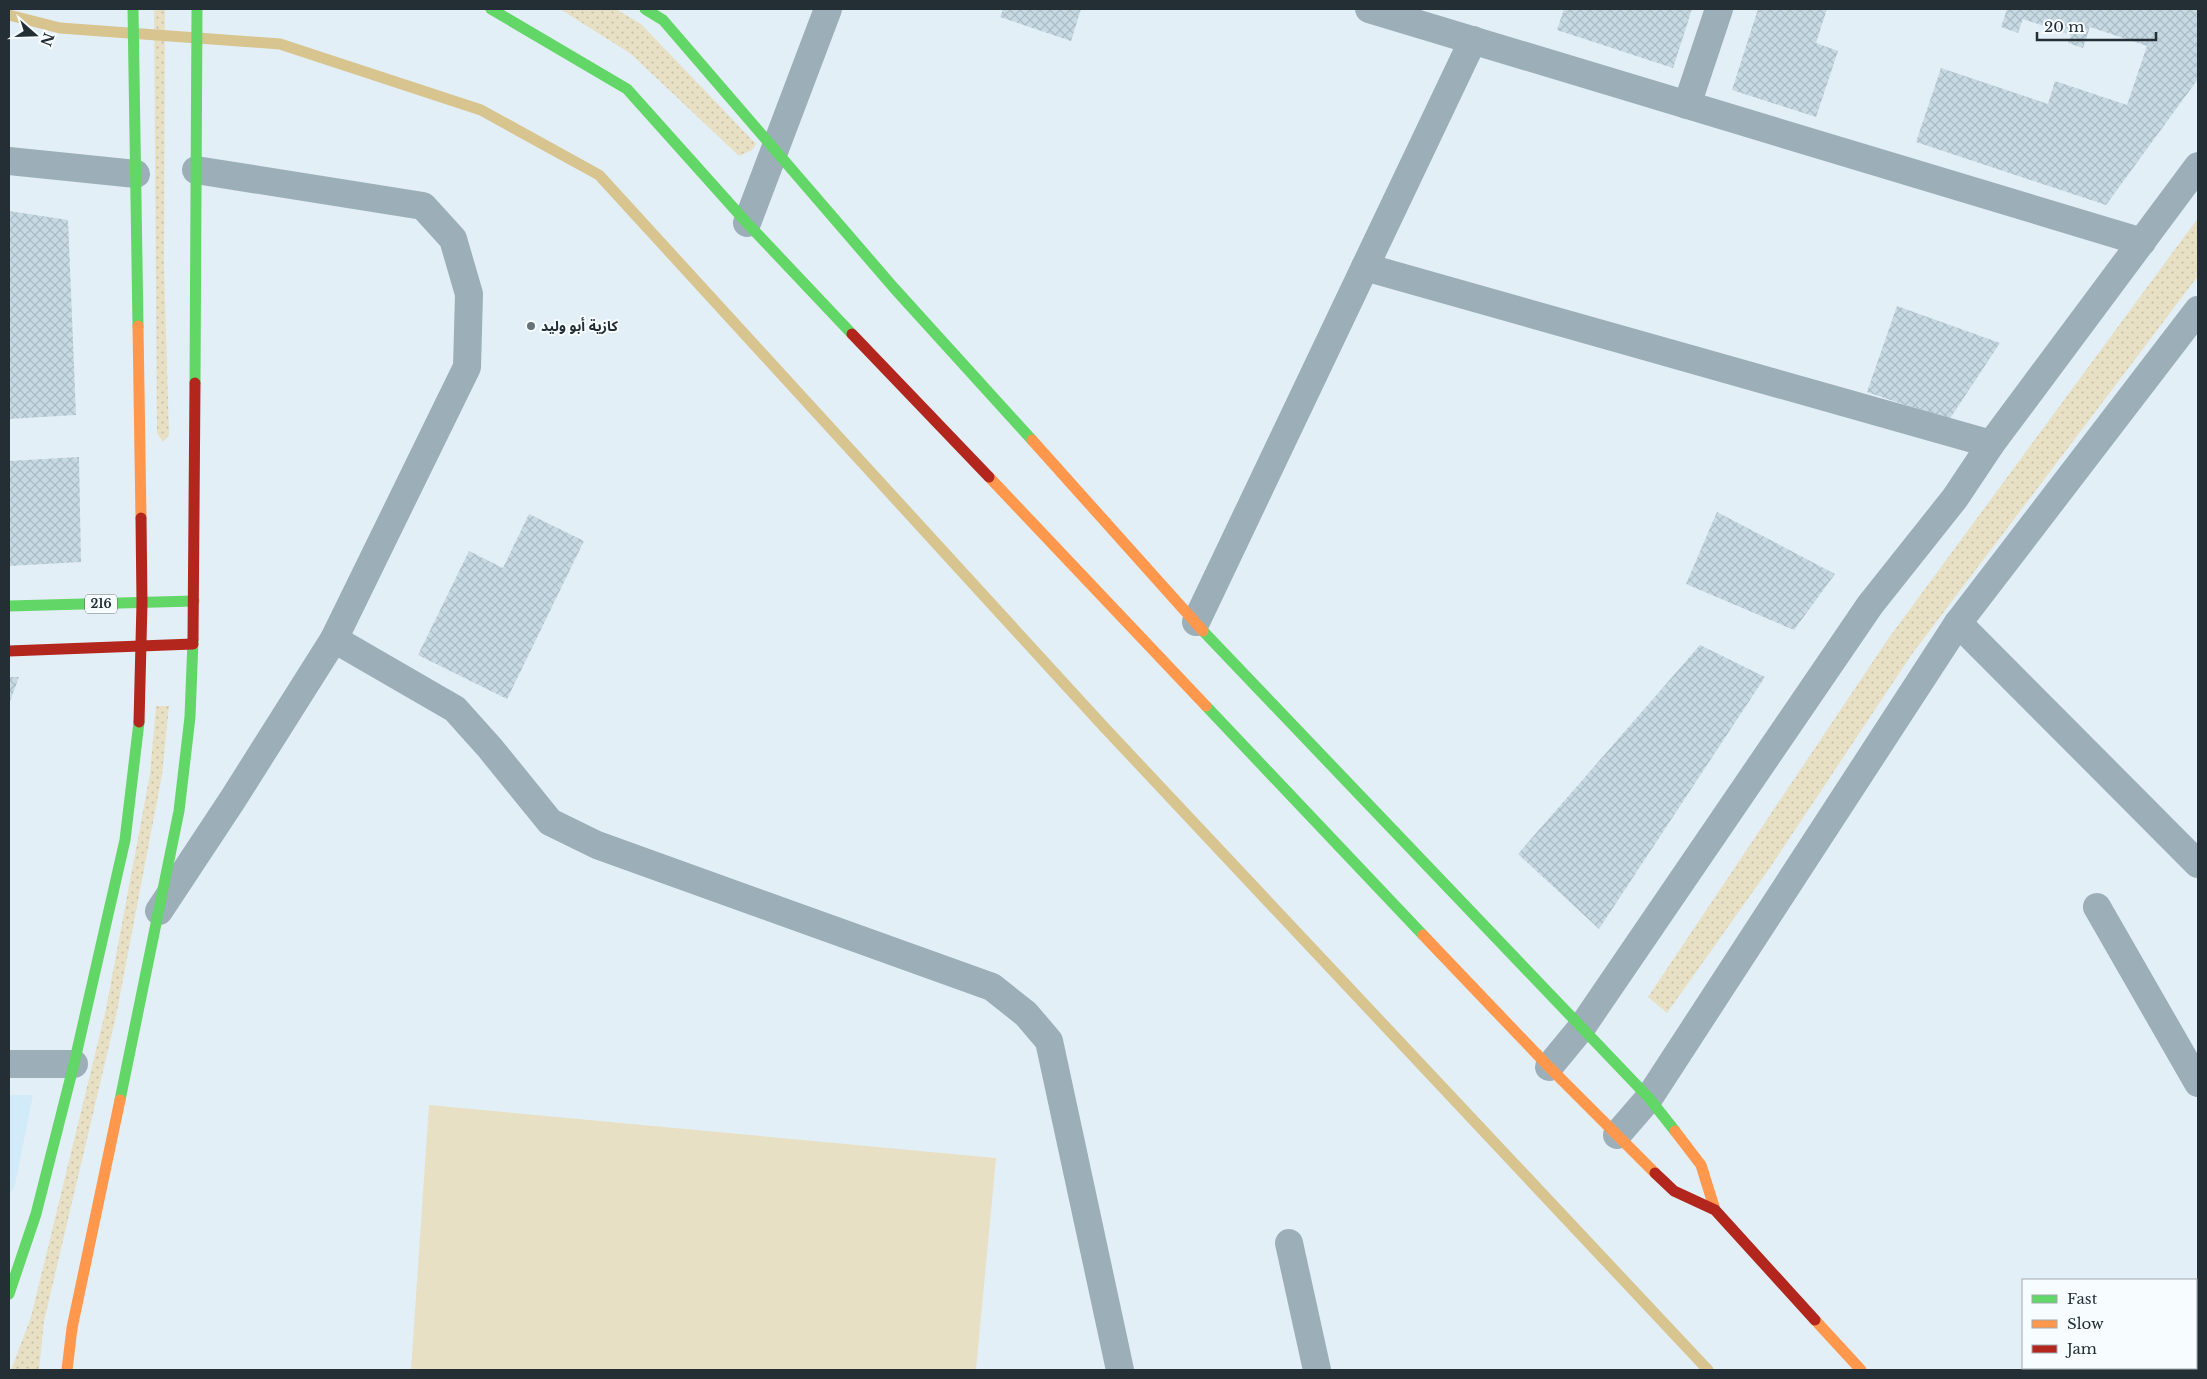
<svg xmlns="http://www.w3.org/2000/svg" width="2207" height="1379" viewBox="0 0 2207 1379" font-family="'Libre Baskerville','Noto Sans Arabic',serif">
<defs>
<pattern id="grass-dots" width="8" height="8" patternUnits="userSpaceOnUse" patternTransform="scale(1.25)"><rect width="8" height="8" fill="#e8e0c4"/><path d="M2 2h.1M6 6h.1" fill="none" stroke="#c7c0a9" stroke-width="1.8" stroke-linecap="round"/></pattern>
<pattern id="building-cross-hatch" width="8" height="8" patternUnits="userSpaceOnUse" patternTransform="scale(1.25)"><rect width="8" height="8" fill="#c7dae4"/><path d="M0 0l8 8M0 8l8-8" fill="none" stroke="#abbbc4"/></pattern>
</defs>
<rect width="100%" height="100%" fill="#e3eff6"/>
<polygon fill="#d1ebf9" points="9,1095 33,1095 15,1185 9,1196"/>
<g fill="url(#grass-dots)">
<polygon points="154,9 165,9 164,266 169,435 163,442 157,433"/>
<polygon points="560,9 616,9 641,24 756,144 752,150 739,156 631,54"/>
<polygon points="2198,218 2198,276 1912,654 1769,869 1667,1013 1648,997 1888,639"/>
<polygon points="156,706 169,706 162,775 116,1016 44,1321 39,1370 11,1370 31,1317 106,1009 150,774"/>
</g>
<polygon fill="#e8e0c4" points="429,1105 996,1158 976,1370 411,1370"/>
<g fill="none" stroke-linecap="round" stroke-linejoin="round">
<polyline stroke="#d8c48e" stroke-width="11" points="9,15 60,28 280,44 481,110 599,175 1104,727 1708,1370"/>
</g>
<g fill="url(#building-cross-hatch)">
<polygon points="1003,9 1081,9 1071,41 1000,17"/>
<polygon points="1564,9 1692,9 1673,68 1557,30"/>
<polygon points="1758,9 1827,9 1816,43 1838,51 1816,117 1732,90"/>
<polygon points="2007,9 2198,9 2198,79 2106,205 1916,142 1941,68 2048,104 2055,81 2127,105 2147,46 2090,27 2083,48 2068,43 2071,35 2023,19 2018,33 2001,27"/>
<polygon points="9,211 68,220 76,415 9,419"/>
<polygon points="1897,306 2000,343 1949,420 1867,392"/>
<polygon points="79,457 81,562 9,566 9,461"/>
<polygon points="1717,512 1835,574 1794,630 1686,584"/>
<polygon points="529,514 584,541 507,699 418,655 469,551 503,568"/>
<polygon points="1700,645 1765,677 1599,929 1518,854"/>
<polygon points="9,677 19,677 9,704"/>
</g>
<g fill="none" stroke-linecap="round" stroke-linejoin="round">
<g stroke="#9cafb9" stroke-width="28">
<polyline points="1369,9 2142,242"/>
<polyline points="1687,105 1719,9"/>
<polyline points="9,161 136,174"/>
<polyline points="747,223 828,9"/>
<polyline points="1365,267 1991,444"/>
<polyline points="1196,622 1473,40"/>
<polyline points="1958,623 2198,864"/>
<polyline points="334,639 455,709 490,748 550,822 597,845 992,987 1026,1014 1049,1041 1120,1370"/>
<polyline points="2097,907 2198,1083"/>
<polyline points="159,911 233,799 334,639 467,367 469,294 453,239 423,206 196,170"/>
<polyline points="9,1064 74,1064"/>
<polyline points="1549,1067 1582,1027 1870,605 1955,498 1991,444 2198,166"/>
<polyline points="1617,1135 1649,1098 1958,623 2198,310"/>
<polyline points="1289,1243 1317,1370"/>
</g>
<g stroke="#63d668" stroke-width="11">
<polyline points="133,9 138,326"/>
<polyline points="491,9 627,89 747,223 852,334"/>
<polyline points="645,9 663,20 894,288 1032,440"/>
<polyline points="195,383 197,9"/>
<polyline points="9,606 194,601"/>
<polyline points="1203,631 1649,1098 1675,1131"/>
<polyline points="1206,706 1423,935"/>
<polyline points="120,1100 179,811 190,717 193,640"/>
<polyline points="9,1294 36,1214 74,1064 125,840 139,722"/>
</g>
<g stroke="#ff974d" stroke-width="11">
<polyline points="138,326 141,518"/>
<polyline points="1032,440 1203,631"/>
<polyline points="989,477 1206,706"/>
<polyline points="1423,935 1549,1067 1655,1173"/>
<polyline points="1675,1131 1701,1165 1715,1210"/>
<polyline points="1815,1320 1861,1370"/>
<polyline points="67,1370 72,1328 120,1100"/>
</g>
<g stroke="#b3261e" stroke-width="11">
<polyline points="852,334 989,477"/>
<polyline points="193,640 195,383"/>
<polyline points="9,651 193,644"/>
<polyline points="139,722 142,603 141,518"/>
<polyline points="1655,1173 1674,1191 1715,1210 1815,1320"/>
</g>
</g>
<circle fill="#677279" stroke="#f6fcff" stroke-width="2" cx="531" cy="326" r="5"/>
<g text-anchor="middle" stroke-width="4" stroke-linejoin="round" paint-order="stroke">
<rect fill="#f6fcff" stroke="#636c72" stroke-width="1" x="85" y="594.5" width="32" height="19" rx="4"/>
<g font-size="12" font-weight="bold" fill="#242f35">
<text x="101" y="608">216</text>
</g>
<g font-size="14" font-weight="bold" fill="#242f35" stroke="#f6fcff" text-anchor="start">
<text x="541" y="331">كازية أبو وليد</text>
</g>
</g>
<rect width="2207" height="1379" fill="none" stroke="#242f35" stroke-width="20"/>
<rect x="2022" y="1279" width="175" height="90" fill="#f6fcff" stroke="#a2aaae"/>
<rect x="2032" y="1295" width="25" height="8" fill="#63d668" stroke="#a2aaae"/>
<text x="2067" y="1304" font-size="15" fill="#242f35">Fast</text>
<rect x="2032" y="1320" width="25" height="8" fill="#ff974d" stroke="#a2aaae"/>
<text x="2067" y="1329" font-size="15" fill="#242f35">Slow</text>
<rect x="2032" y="1345" width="25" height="8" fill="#b3261e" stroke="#a2aaae"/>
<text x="2067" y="1354" font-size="15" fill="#242f35">Jam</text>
<g transform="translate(35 35) rotate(110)" stroke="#f6fcff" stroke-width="4" paint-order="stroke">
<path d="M0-4L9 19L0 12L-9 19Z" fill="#242f35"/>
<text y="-8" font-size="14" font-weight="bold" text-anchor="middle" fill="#242f35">N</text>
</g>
<path d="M2037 32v8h119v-8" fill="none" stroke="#242f35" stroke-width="2.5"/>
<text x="2044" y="32" font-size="15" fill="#242f35" stroke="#f6fcff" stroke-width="4" paint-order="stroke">20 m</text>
</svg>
